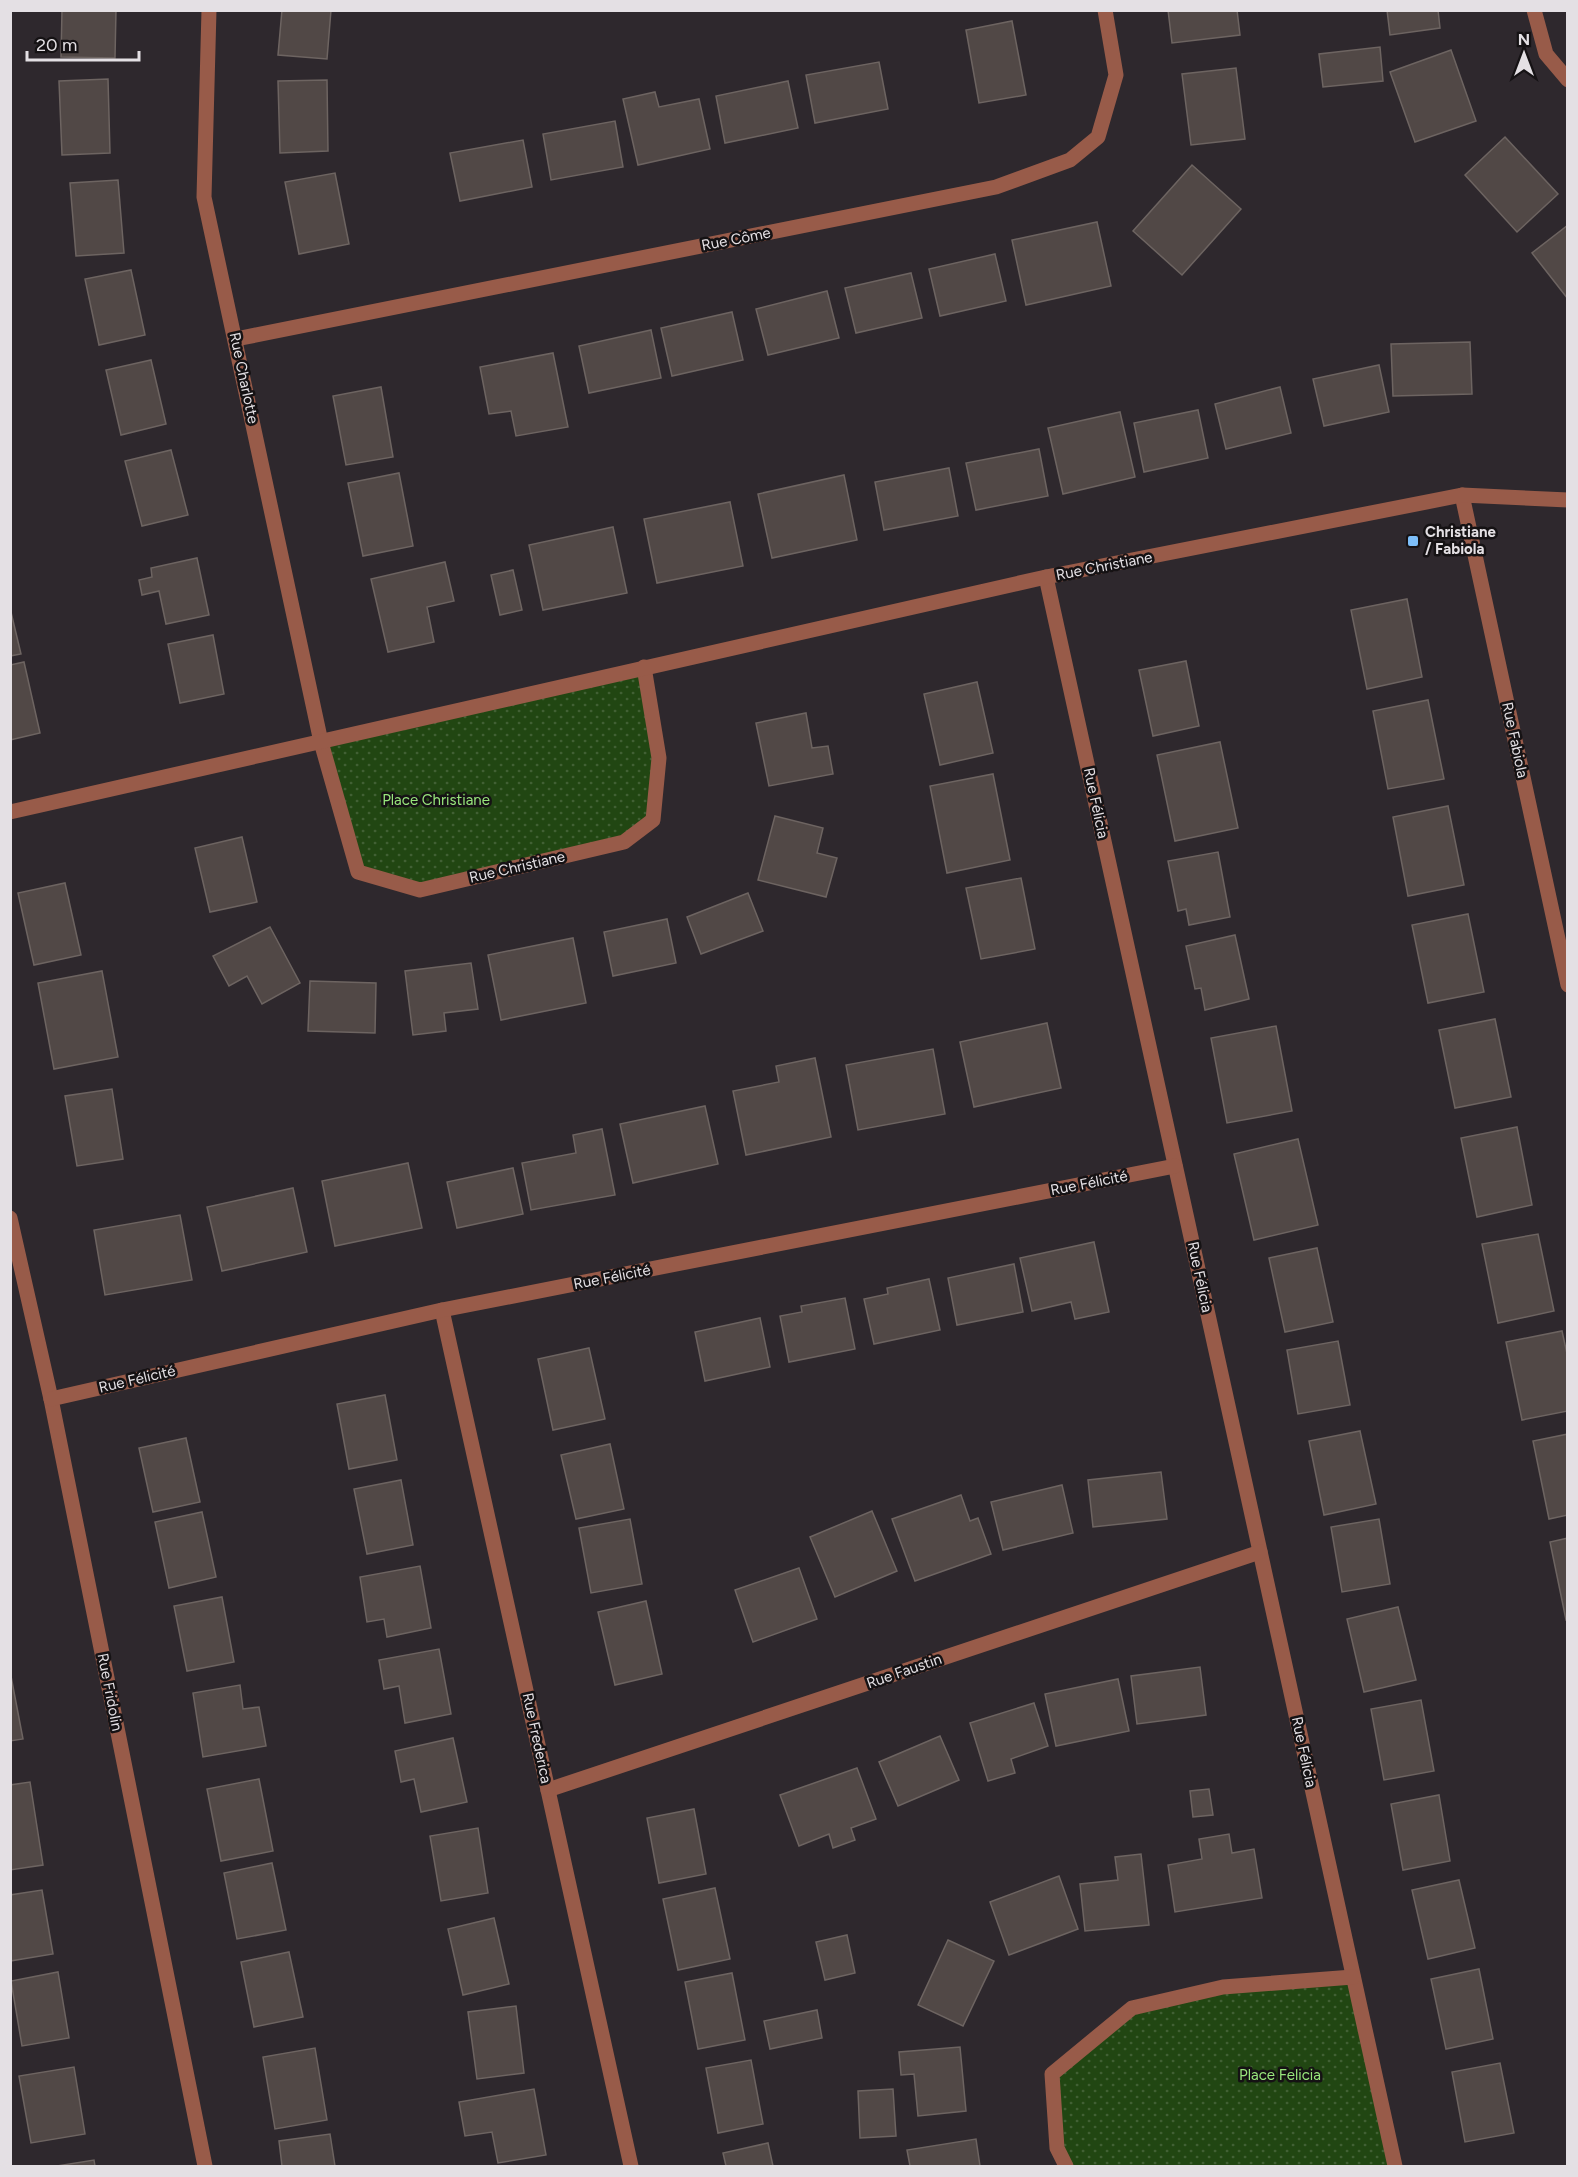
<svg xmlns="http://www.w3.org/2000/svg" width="1578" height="2177" viewBox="0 0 1578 2177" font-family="Figtree,sans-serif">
<defs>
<pattern id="park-dots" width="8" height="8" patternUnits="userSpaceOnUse" patternTransform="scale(1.5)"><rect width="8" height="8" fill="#214612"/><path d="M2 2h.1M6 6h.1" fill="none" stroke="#416034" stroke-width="1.8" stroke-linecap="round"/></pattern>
</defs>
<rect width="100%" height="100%" fill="#2e282d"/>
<g fill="url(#park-dots)">
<polygon points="644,667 659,758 653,820 624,842 420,890 358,872 321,742"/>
<polygon points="1353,1977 1395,2166 1066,2166 1052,2074 1132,2008 1223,1987"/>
</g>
<g fill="#514846" stroke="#6d6461" stroke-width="1.5">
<polygon points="62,10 116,10 115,58 61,57"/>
<polygon points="282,10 331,10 327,59 278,55"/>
<polygon points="1168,10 1237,10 1240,35 1172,43"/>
<polygon points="1387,10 1438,10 1440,28 1390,35"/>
<polygon points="1012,21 1026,95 979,103 966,30"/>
<polygon points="1380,47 1383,81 1323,87 1319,54"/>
<polygon points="1451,50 1476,121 1415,142 1390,72"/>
<polygon points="879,62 888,109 815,123 806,75"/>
<polygon points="1236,68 1245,139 1191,145 1182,74"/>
<polygon points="108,79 110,153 62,155 59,81"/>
<polygon points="327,80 328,151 280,153 278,81"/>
<polygon points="788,81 798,128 725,143 716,96"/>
<polygon points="655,92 659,107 699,99 710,149 638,165 623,99"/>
<polygon points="615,121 623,167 551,180 543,134"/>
<polygon points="1505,137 1558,194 1517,232 1465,175"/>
<polygon points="523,140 532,187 460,201 450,153"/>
<polygon points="1192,165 1241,209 1182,275 1133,231"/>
<polygon points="335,173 349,244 299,254 285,182"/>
<polygon points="118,180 124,253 76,256 70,183"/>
<polygon points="1097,222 1111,286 1026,305 1012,240"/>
<polygon points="1568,225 1568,299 1532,253"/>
<polygon points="995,254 1006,301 940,316 929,269"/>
<polygon points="131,270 145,335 99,345 85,279"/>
<polygon points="911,273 922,318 856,333 845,288"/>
<polygon points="827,291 839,338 768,355 756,309"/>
<polygon points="732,312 743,360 672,376 661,328"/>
<polygon points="651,330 661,378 589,393 579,346"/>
<polygon points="1470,342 1472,394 1393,396 1391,344"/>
<polygon points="553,353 568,427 516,436 511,411 489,414 480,367"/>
<polygon points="151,360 166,424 121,435 106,370"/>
<polygon points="1379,365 1389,412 1324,426 1313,379"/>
<polygon points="381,387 393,457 346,465 333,396"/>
<polygon points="1280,387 1291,433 1226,449 1215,404"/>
<polygon points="1198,410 1208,458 1144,472 1134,423"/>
<polygon points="1120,412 1135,477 1063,494 1048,428"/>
<polygon points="1039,449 1048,496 976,510 966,463"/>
<polygon points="171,450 188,515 142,526 125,461"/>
<polygon points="949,468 958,516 884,530 875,482"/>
<polygon points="399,473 413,546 363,556 348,483"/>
<polygon points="844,475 857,540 772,558 758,494"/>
<polygon points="730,502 743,566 657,583 644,519"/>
<polygon points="613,527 627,593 543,610 529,545"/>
<polygon points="197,558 209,615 166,624 159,591 142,595 139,580 152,577 151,568"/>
<polygon points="445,562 454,601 427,607 434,642 388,652 371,579"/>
<polygon points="513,570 522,610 500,615 491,575"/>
<polygon points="1407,599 1422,677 1367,689 1351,610"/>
<polygon points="10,608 21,654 10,656"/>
<polygon points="213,635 224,694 180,703 168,644"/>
<polygon points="1186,661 1199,726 1153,736 1139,670"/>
<polygon points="24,662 40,733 10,740 10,665"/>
<polygon points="977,682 993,753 940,765 924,694"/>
<polygon points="1428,700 1444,779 1388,789 1373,711"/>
<polygon points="806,713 812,748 828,746 833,774 769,786 756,723"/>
<polygon points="1220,742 1238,828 1175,841 1157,755"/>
<polygon points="993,774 1010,860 947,873 930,786"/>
<polygon points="1448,806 1464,885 1408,896 1393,817"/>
<polygon points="775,816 823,828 817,853 837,858 826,897 758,880"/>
<polygon points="242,837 257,902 210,912 195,848"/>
<polygon points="1218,852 1230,917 1189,925 1186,909 1178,911 1168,861"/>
<polygon points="1021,878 1035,949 981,959 966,888"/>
<polygon points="65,883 81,955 34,965 18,893"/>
<polygon points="748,893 763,931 701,954 687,917"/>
<polygon points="1468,914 1484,992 1428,1003 1412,925"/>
<polygon points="667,919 676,963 613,976 604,932"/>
<polygon points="270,927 300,983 262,1004 247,976 229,986 213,956"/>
<polygon points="1235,935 1249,999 1205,1010 1201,988 1195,989 1186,946"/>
<polygon points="573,938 586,1003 501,1020 488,955"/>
<polygon points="471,963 478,1009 444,1013 446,1031 413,1035 405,971"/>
<polygon points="102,971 118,1057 54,1069 38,983"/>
<polygon points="310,981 376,983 375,1033 308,1031"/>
<polygon points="1495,1019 1511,1097 1455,1108 1439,1030"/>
<polygon points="1047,1023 1061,1088 974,1107 960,1042"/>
<polygon points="1276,1026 1292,1111 1227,1123 1211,1038"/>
<polygon points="933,1049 945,1114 858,1130 846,1065"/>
<polygon points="815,1058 831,1137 746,1155 733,1091 779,1082 776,1066"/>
<polygon points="112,1089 123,1159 77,1166 65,1096"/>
<polygon points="705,1106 718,1164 633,1183 620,1124"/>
<polygon points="1517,1127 1532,1205 1477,1217 1461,1138"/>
<polygon points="602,1129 615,1195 531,1210 522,1163 576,1153 573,1135"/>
<polygon points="1298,1139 1318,1225 1254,1240 1234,1154"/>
<polygon points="408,1163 422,1228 335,1246 322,1181"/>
<polygon points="513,1168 523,1214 457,1228 447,1182"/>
<polygon points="293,1188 307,1252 222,1271 207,1207"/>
<polygon points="180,1215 192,1280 105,1295 94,1230"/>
<polygon points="1538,1234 1554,1311 1498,1323 1482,1244"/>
<polygon points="1094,1242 1109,1312 1075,1319 1071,1302 1032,1311 1020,1258"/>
<polygon points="1317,1248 1333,1322 1285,1332 1269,1258"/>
<polygon points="1014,1264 1023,1312 957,1325 948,1278"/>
<polygon points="929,1279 940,1330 874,1344 864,1299 888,1294 887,1288"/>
<polygon points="845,1298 855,1349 789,1362 780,1316 802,1312 801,1306"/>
<polygon points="760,1318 770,1367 705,1381 695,1332"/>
<polygon points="1562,1331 1568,1358 1568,1411 1522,1420 1506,1342"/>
<polygon points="1338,1341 1350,1405 1298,1414 1287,1350"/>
<polygon points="589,1348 605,1419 553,1430 538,1359"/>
<polygon points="385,1395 397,1460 349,1469 337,1404"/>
<polygon points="1360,1431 1376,1504 1324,1515 1309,1441"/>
<polygon points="1568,1434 1568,1515 1549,1519 1533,1441"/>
<polygon points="186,1438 200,1502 153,1512 139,1448"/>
<polygon points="610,1444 624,1509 576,1519 561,1455"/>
<polygon points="1161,1472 1167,1519 1093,1527 1088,1480"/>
<polygon points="401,1480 413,1545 367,1554 354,1489"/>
<polygon points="1062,1485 1073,1533 1003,1550 991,1502"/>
<polygon points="961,1495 970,1521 978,1518 991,1554 915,1581 892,1519"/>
<polygon points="872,1511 897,1571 835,1597 810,1537"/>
<polygon points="202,1512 216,1577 169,1588 155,1522"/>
<polygon points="630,1519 642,1584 591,1593 579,1528"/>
<polygon points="1379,1519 1390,1584 1342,1592 1331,1527"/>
<polygon points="1568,1538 1568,1619 1566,1620 1550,1542"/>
<polygon points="420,1566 431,1628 387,1637 384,1619 367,1622 360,1577"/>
<polygon points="799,1568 817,1619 753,1642 735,1590"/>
<polygon points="222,1597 234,1662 187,1671 174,1606"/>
<polygon points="646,1601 662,1674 615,1685 598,1612"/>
<polygon points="1398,1607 1416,1680 1364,1692 1347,1619"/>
<polygon points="439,1649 451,1714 405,1723 399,1686 384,1689 379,1660"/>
<polygon points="1200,1667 1206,1715 1137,1724 1131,1676"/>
<polygon points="10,1671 23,1739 10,1741"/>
<polygon points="1118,1679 1129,1731 1056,1746 1045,1694"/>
<polygon points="240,1685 243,1709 259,1707 266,1746 203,1757 193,1693"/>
<polygon points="1421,1700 1434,1771 1384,1780 1371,1709"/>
<polygon points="1034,1703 1048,1746 1011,1759 1015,1773 988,1781 970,1723"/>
<polygon points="940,1736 959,1780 898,1806 879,1762"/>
<polygon points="453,1738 467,1802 421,1812 414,1779 401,1782 395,1751"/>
<polygon points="857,1768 876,1819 851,1828 855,1840 833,1848 829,1834 799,1846 780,1795"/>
<polygon points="259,1779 273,1851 221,1861 207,1789"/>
<polygon points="30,1782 43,1865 10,1870 10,1785"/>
<polygon points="1209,1789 1213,1815 1193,1817 1190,1791"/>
<polygon points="1439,1795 1450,1861 1403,1870 1391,1804"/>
<polygon points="694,1809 706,1874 659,1883 647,1818"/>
<polygon points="478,1828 488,1893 441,1901 430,1836"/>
<polygon points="1229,1834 1232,1853 1254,1849 1262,1898 1175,1912 1168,1865 1202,1859 1199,1839"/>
<polygon points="1141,1854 1149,1925 1085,1931 1080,1884 1118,1880 1115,1857"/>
<polygon points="272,1863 286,1930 237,1939 224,1873"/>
<polygon points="1059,1876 1078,1929 1009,1955 990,1902"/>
<polygon points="1459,1880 1475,1948 1428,1959 1412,1890"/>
<polygon points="715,1888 730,1959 678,1970 663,1899"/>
<polygon points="42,1890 53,1954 10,1961 10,1895"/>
<polygon points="494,1918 509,1984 463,1995 448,1929"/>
<polygon points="847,1935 855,1973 825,1980 816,1942"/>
<polygon points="948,1940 994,1961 963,2026 918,2005"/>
<polygon points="289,1952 303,2017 254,2027 241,1962"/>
<polygon points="1479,1969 1493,2039 1446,2049 1431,1979"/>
<polygon points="58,1972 69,2038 22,2046 11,1981"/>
<polygon points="732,1973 745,2040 698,2049 685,1982"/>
<polygon points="516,2006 524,2073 477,2079 468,2012"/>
<polygon points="817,2010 822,2038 770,2049 764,2021"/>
<polygon points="960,2047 966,2111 918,2116 914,2074 901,2075 899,2052"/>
<polygon points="315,2048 327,2120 275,2129 263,2057"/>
<polygon points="751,2060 763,2124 718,2133 706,2068"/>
<polygon points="1500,2063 1514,2133 1465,2142 1452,2072"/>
<polygon points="74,2067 85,2134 31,2143 19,2076"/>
<polygon points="534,2089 546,2155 498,2163 492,2132 465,2136 459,2102"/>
<polygon points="893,2089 896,2136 860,2138 858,2091"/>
<polygon points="330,2134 335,2166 282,2166 279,2141"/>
<polygon points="976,2139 980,2166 910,2166 907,2150"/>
<polygon points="768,2143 773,2166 726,2166 723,2153"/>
<polygon points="94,2160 95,2166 57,2166"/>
</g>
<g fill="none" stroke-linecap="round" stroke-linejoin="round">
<g stroke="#985b49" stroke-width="15">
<polyline points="209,10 204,197 321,742 358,872 420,890 624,842 653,820 659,758 644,667"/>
<polyline points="1534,10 1546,54 1568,80"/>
<polyline points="236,339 996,187 1070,160 1098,137 1116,75 1105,10"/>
<polyline points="1462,495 1568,985"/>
<polyline points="1046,577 1395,2166"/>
<polyline points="10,812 1046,577 1462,495 1568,500"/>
<polyline points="10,1218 51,1399 205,2166"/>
<polyline points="442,1310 631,2166"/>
<polyline points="51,1399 442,1310 1175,1166"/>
<polyline points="548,1790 1260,1552"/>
<polyline points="1066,2166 1057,2148 1052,2074 1132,2008 1223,1987 1353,1977"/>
</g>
</g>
<rect fill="#7dbef9" stroke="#151214" stroke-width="2" x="1407" y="535" width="12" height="12" rx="3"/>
<g text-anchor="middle" stroke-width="5" stroke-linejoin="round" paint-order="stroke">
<g font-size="15" fill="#e4e0e4" stroke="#151214">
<text transform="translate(736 239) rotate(-11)" y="5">Rue Côme</text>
<text transform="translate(244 378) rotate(78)" y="5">Rue Charlotte</text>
<text transform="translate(1104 566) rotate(-11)" y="5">Rue Christiane</text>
<text transform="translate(1515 740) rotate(78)" y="5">Rue Fabiola</text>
<text transform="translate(1096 803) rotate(78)" y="5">Rue Félicia</text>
<text transform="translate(517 867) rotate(-13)" y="5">Rue Christiane</text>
<text transform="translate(1089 1183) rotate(-11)" y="5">Rue Félicité</text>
<text transform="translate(612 1277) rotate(-11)" y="5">Rue Félicité</text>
<text transform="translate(1200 1277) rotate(78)" y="5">Rue Félicia</text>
<text transform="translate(137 1379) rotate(-13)" y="5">Rue Félicité</text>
<text transform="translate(904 1671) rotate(-19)" y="5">Rue Faustin</text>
<text transform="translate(110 1692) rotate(79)" y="5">Rue Fridolin</text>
<text transform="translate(537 1738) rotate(78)" y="5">Rue Frederica</text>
<text transform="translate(1304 1752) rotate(78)" y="5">Rue Félicia</text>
</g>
<g font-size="15" font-weight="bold" fill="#e4e0e4" stroke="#151214" text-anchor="start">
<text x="1425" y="537">Christiane<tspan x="1425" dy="17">/ Fabiola</tspan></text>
</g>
<g font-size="15" fill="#98e67c" stroke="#151214">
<text x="436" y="805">Place Christiane</text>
<text x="1280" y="2080">Place Felicia</text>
</g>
</g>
<rect width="1578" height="2177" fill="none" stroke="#e4e0e4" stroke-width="24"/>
<g transform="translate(1524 54)" stroke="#151214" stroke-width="4.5" paint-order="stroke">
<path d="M0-4.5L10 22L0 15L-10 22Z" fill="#e4e0e4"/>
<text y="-9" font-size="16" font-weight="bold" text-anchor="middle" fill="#e4e0e4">N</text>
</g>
<path d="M27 51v9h112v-9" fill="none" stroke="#e4e0e4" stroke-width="3"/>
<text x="36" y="51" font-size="18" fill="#e4e0e4" stroke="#151214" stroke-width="4.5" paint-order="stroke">20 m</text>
</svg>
